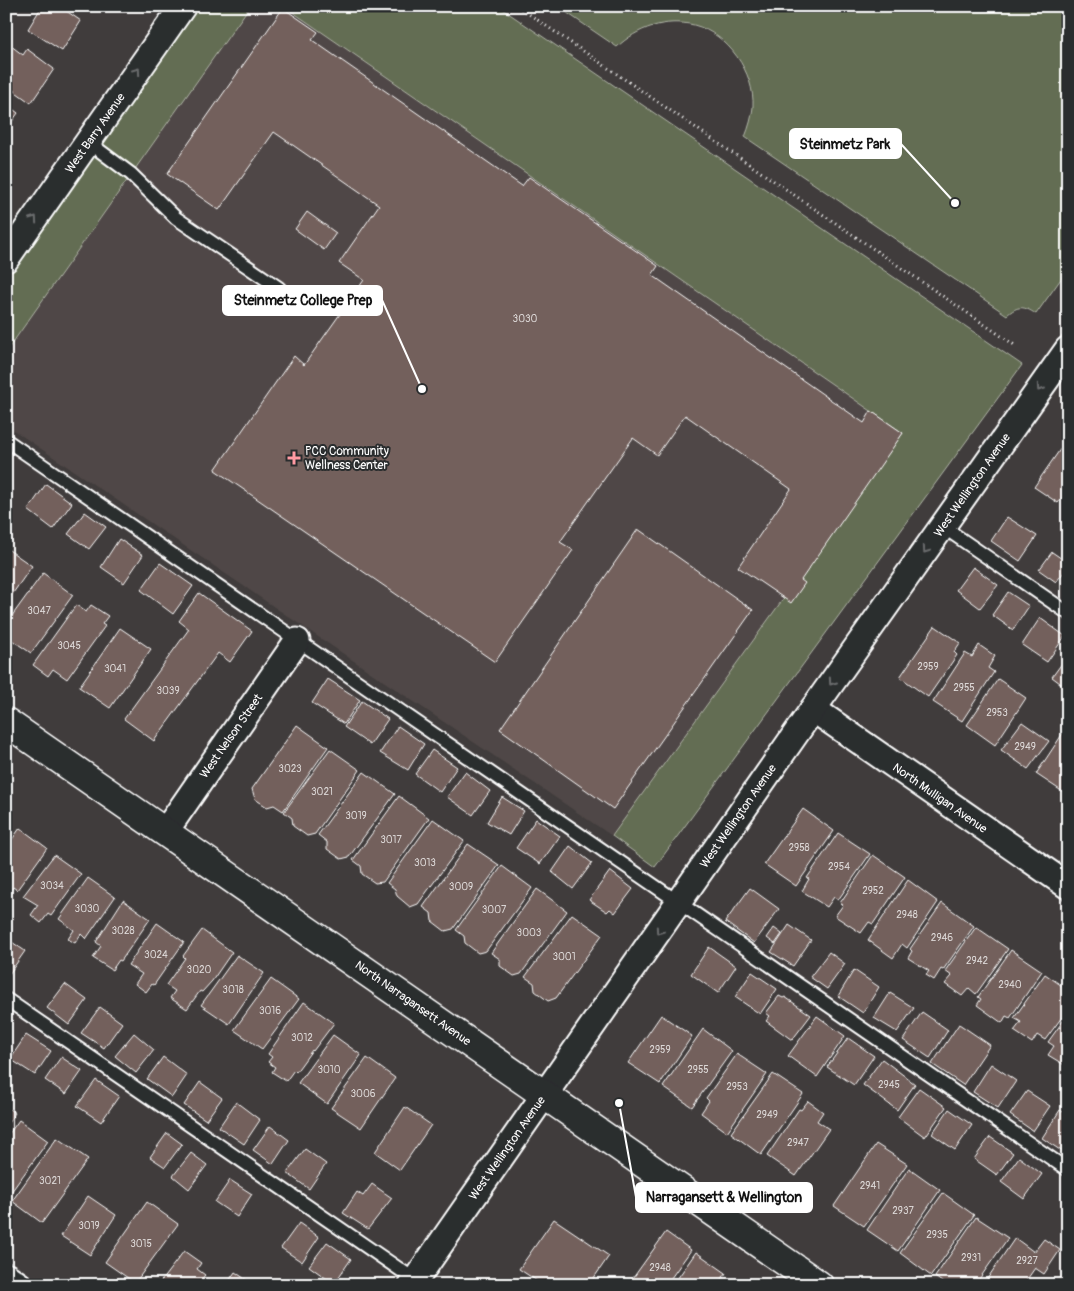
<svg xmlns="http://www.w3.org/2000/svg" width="1074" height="1291" viewBox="0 0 1074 1291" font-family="Pangolin,sans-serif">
<rect width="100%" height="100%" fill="#403c3c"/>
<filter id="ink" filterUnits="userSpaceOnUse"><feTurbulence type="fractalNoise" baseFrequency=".02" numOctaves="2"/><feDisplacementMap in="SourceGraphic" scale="10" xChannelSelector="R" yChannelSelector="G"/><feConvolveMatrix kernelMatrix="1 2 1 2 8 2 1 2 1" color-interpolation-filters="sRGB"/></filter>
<g filter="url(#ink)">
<polygon fill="#4f4746" points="250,6 284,6 903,433 612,836 6,425 6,352"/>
<g fill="#636d53" stroke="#b1b6a9">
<polygon points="196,6 250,6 6,352 6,276"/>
<polygon points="284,6 498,6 1022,365 655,867 612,836 903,433"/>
<path d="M557,6H1068V269L1036,314C1024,306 1018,305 1007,315L745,137C749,127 752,117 753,107C755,73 728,34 694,25C666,18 637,28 617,47Z"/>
</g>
<g fill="#73605c" stroke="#fff">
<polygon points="42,6 59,6 81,21 62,51 28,29"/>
<polygon points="283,8 318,32 312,40 522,186 529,177 658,266 652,275 864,423 871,411 903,433 801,580 805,583 791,603 738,567 791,489 685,415 657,455 633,438 560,542 573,550 495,662 215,470 294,356 304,365 364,280 339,263 379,205 274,132 219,210 167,174"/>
<polygon points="6,42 23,55 27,49 54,69 31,103 6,85"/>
<polygon points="6,104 18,113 6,130"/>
<polygon points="307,212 336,233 324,250 295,229"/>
<polygon points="1068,438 1068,490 1058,503 1034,487"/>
<polygon points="46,484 72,503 53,529 28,510"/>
<polygon points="85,512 106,527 89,549 68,534"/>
<polygon points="1007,517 1037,536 1020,561 991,541"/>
<polygon points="638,529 753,610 613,809 500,729"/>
<polygon points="119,539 143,555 124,583 101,567"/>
<polygon points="6,548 32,566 6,603"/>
<polygon points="1052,552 1068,563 1068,567 1056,582 1039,570"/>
<polygon points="160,563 193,586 173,614 141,590"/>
<polygon points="973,567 998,585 980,608 956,590"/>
<polygon points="43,573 73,595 31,653 6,636 6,624"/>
<polygon points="1008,592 1029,606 1013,630 992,615"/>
<polygon points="199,593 252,631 230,662 218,653 154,741 124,719 189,629 179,621"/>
<polygon points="76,605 86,612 91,605 108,616 102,624 105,626 67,679 53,669 48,676 33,665"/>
<polygon points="1040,618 1065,636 1047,662 1022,645"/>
<polygon points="935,626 960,643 954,652 957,655 928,697 900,677"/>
<polygon points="120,628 151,649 110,708 79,687"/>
<polygon points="979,645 995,656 988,668 994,672 962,721 933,702 965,653 972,657"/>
<polygon points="1068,655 1068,689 1052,677"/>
<polygon points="328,679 360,700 344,724 312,703"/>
<polygon points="998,679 1026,698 995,745 967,725"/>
<polygon points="362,701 388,719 370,745 344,727"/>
<polygon points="1022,722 1049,741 1028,769 1001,750"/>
<polygon points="297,725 328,747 283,811 274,805 267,807 255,799 252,789"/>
<polygon points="398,726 424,744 408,770 380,753"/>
<polygon points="1067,727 1068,785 1063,792 1036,774"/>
<polygon points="330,749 360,770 315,834 307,836 293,826 292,818 284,812"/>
<polygon points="432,750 457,767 440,792 415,774"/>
<polygon points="364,772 395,794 349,857 341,859 327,849 327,842 318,835"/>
<polygon points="465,772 490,791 473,815 447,797"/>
<polygon points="399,796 429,818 383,882 375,883 362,874 361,866 353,860"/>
<polygon points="502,797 524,811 509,835 487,822"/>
<polygon points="803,809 834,831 796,886 764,864"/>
<polygon points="433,819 464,841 418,904 410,907 397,896 395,889 387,883"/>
<polygon points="536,819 560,836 540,864 516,848"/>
<polygon points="20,828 47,848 17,890 13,887 6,897 6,848"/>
<polygon points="838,833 870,854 838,900 834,897 827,907 802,891 809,879 807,878"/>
<polygon points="468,844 499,865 453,929 445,931 432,921 431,913 423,907"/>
<polygon points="570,846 592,863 573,889 552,872"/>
<polygon points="54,855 81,874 51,916 48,914 41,923 31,915 38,905 23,896"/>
<polygon points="873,855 905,877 873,924 869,922 861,933 835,916 843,905 840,903"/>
<polygon points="502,866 532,888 486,951 478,953 465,943 464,936 456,930"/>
<polygon points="610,871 633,889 615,913 610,909 607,912 589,900"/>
<polygon points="88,878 115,897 86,939 81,934 75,943 68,939 74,930 59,919"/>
<polygon points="908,880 938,902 907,948 902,944 893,958 868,940"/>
<polygon points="750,888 779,909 754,943 725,922"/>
<polygon points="537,889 567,911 521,974 514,976 500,966 500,959 491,953"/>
<polygon points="123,900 150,919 121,961 119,960 112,970 93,958 101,946 96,942"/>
<polygon points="942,903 974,926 943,970 941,969 934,980 926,975 929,971 908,958 912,951 910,949"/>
<polygon points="572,914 602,935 556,998 548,1001 535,991 534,983 525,977"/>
<polygon points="157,923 184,942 154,985 152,984 146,992 135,984 142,974 128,965"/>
<polygon points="789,925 811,940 793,966 771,952"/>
<polygon points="976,927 1008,949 976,994 969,988 962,996 945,984 952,976 945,971"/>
<polygon points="774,928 782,934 775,944 767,938"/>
<polygon points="202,930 232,952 212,981 202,992 200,991 187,1009 170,998 175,991 166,985 185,958 183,956"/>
<polygon points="6,938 25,951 7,977 6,976"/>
<polygon points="709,947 736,966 718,993 691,974"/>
<polygon points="1011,950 1042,971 1010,1018 1006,1016 1002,1023 977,1005 981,999 978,997"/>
<polygon points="829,952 845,964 827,989 810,977"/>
<polygon points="237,955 264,973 229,1024 201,1005"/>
<polygon points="854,970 879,987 863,1013 838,996"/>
<polygon points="752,972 777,989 760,1014 735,997"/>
<polygon points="1045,974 1068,990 1068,1009 1045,1040 1037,1035 1032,1043 1014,1031 1021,1022 1014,1018"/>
<polygon points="271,979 299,999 262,1049 234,1030"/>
<polygon points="65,984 87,1000 69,1025 47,1008"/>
<polygon points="890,993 914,1008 897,1032 874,1018"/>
<polygon points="779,996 783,998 785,997 811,1015 792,1040 766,1021 770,1016 766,1013"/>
<polygon points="304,1002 334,1023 313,1051 312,1050 296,1072 294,1070 286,1081 272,1072 275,1067 268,1062 272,1057 268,1054"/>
<polygon points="100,1007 122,1023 104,1048 81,1033"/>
<polygon points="922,1012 948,1030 930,1058 903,1040"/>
<polygon points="1068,1014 1068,1064 1066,1066 1048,1055 1054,1046 1048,1042"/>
<polygon points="661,1015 692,1036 660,1084 628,1063"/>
<polygon points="817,1016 845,1036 817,1077 788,1056"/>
<polygon points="959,1024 990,1045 963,1085 932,1064"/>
<polygon points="703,1029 732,1051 692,1107 663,1087"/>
<polygon points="134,1033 154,1050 136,1073 115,1056"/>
<polygon points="26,1035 51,1051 35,1075 10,1059"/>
<polygon points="333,1035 361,1055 327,1104 298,1083"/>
<polygon points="848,1038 874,1056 854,1085 827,1067"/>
<polygon points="737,1054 767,1074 727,1132 701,1113 709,1101 706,1098"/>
<polygon points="61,1057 82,1071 66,1094 45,1080"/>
<polygon points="163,1057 187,1075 172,1097 147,1079"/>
<polygon points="367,1058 395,1078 361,1128 331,1108"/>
<polygon points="882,1059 915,1084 897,1110 863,1085"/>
<polygon points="991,1064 1016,1081 998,1108 973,1092"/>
<polygon points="773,1074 803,1094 761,1155 731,1133"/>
<polygon points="96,1080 119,1096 101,1122 77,1106"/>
<polygon points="200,1082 222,1098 206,1120 184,1105"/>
<polygon points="919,1088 946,1107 925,1137 898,1117"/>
<polygon points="1027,1091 1050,1106 1033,1131 1010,1115"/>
<polygon points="808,1101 823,1112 817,1121 829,1129 796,1176 767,1156 799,1109 801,1110"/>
<polygon points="236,1102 260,1120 244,1144 219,1127"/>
<polygon points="1068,1105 1068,1151 1066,1154 1042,1138 1060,1110 1063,1112"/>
<polygon points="6,1107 15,1113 6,1126"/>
<polygon points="405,1107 431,1125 400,1170 375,1152"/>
<polygon points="949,1109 972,1125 955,1150 932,1134"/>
<polygon points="19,1120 48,1141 6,1199 6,1138"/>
<polygon points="270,1126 289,1140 273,1164 253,1150"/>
<polygon points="167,1133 182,1144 165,1167 150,1157"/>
<polygon points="990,1137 1013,1153 997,1175 974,1159"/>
<polygon points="57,1138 88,1159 42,1223 12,1201"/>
<polygon points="876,1144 907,1164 864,1226 834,1206"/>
<polygon points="305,1149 326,1164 309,1189 287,1173"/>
<polygon points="191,1153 207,1165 189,1189 173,1176"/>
<polygon points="1019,1157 1042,1174 1024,1199 1001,1182"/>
<polygon points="909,1168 940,1190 898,1251 867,1230"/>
<polygon points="230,1180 252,1194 237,1217 215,1202"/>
<polygon points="372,1184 392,1198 368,1229 343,1213 357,1192 363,1196"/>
<polygon points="943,1193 974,1215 931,1276 900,1253"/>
<polygon points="88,1196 116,1215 90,1255 61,1236"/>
<polygon points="147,1202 178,1224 135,1283 105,1262"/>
<polygon points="976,1217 1008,1238 975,1285 946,1285 935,1277"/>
<polygon points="554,1219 609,1256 589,1285 543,1285 519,1269"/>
<polygon points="299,1223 319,1237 302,1262 281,1248"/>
<polygon points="666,1232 691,1250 666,1285 628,1285"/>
<polygon points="1015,1238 1034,1252 1044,1239 1060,1250 1044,1274 1035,1268 1023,1285 983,1285"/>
<polygon points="327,1242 351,1259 334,1284 309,1266"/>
<polygon points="184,1251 201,1263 197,1269 205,1275 197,1285 158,1285"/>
<polygon points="696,1252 726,1273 718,1285 673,1285"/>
<polygon points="235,1272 254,1285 226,1285"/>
</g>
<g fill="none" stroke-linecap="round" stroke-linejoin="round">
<g stroke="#fff" stroke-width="16">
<g id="lane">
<polyline points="88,142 131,174 176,218 279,288"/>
<polyline points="6,440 1068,1170"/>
<polyline points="942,526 1068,613"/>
<polyline points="6,999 418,1282"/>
</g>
</g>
<g stroke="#fff" stroke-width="29">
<g id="street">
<polyline points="6,259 183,6"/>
<polyline points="813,709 1068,886"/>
<polyline points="165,832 297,641"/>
<polyline points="6,1276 19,1285"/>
<polyline points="412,1285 813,709 1068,349"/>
</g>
</g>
<g stroke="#fff" stroke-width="31">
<polyline id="secondary" points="6,722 819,1285"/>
</g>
<polyline stroke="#fff" stroke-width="3" stroke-dasharray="1 4" stroke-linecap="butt" points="517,6 1016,346"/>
<use href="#lane" stroke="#2a2d2e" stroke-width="12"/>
<use href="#street" stroke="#2a2d2e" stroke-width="25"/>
<use href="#secondary" stroke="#2a2d2e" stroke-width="28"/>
</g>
<defs><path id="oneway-chevron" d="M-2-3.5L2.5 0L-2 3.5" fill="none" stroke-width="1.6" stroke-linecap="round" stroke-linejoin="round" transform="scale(1.25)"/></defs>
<g stroke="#6a6c6d">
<use href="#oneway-chevron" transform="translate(137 71) rotate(-55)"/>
<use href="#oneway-chevron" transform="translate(34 219) rotate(-55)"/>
<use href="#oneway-chevron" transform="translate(1040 388) rotate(125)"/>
<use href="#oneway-chevron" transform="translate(926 550) rotate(125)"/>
<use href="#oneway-chevron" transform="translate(832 682) rotate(125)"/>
<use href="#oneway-chevron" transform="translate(659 931) rotate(125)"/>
</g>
</g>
<path fill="#ff9aa2" stroke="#2a2d2e" stroke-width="2" d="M291.5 450.5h5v5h5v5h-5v5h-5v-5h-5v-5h5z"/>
<g text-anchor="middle" stroke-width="4" stroke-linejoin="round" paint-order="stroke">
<g font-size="10" fill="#dcd7d6">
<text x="525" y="322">3030</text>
<text x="39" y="614">3047</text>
<text x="69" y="649">3045</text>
<text x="928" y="670">2959</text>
<text x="115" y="672">3041</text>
<text x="964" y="691">2955</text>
<text x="168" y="694">3039</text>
<text x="997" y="716">2953</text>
<text x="1025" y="750">2949</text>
<text x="290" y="772">3023</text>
<text x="322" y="795">3021</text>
<text x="356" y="819">3019</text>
<text x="391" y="843">3017</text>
<text x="799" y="851">2958</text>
<text x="425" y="866">3013</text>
<text x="839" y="870">2954</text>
<text x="52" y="889">3034</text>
<text x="461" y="890">3009</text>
<text x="873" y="894">2952</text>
<text x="87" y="912">3030</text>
<text x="494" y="913">3007</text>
<text x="907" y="918">2948</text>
<text x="123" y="934">3028</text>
<text x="529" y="936">3003</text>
<text x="942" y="941">2946</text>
<text x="156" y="958">3024</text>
<text x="564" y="960">3001</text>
<text x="977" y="964">2942</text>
<text x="199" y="973">3020</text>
<text x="1010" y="988">2940</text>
<text x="233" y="993">3018</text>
<text x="270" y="1014">3016</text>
<text x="302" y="1041">3012</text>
<text x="660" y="1053">2959</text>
<text x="329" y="1073">3010</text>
<text x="698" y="1073">2955</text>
<text x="889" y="1088">2945</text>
<text x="737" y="1090">2953</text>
<text x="363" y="1097">3006</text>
<text x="767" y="1118">2949</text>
<text x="798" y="1146">2947</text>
<text x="50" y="1184">3021</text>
<text x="870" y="1189">2941</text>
<text x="903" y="1214">2937</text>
<text x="89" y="1229">3019</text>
<text x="937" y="1238">2935</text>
<text x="141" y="1247">3015</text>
<text x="971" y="1261">2931</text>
<text x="1027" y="1264">2927</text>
<text x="660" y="1271">2948</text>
</g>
<g font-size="12" fill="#fff" stroke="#2a2d2e">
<text transform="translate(95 133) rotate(-55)" y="4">West Barry Avenue</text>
<text transform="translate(972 485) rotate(-55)" y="4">West Wellington Avenue</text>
<text transform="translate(231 736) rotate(-55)" y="4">West Nelson Street</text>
<text transform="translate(940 798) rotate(35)" y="4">North Mulligan Avenue</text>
<text transform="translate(738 816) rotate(-55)" y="4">West Wellington Avenue</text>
<text transform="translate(413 1003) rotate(35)" y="4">North Narragansett Avenue</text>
<text transform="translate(507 1148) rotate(-55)" y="4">West Wellington Avenue</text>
</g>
<g font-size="12" fill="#fff" stroke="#2a2d2e" text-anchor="start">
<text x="305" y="455">PCC Community<tspan x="305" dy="14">Wellness Center</tspan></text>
</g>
</g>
<path fill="none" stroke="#fff" stroke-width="2" d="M955 203L901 144M422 389L382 300M619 1103L636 1197"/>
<g fill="#fff" stroke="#2a2d2e" stroke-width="2">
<circle cx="955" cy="203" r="5"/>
<circle cx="422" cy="389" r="5"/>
<circle cx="619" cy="1103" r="5"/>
</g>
<g fill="#fff" stroke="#fff" stroke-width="2">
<rect x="790" y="129" width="111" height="29" rx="5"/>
<rect x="223" y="286" width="159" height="29" rx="5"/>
<rect x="636" y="1183" width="176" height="29" rx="5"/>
</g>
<g font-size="14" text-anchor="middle" font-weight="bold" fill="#111">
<text x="845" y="149">Steinmetz Park</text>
<text x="303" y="305">Steinmetz College Prep</text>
<text x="724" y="1202">Narragansett &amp; Wellington</text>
</g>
<rect width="1074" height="1291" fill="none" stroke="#2a2d2e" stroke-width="25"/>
<rect x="12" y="12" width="1049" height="1266" fill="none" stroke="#fff" stroke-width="2" filter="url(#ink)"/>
</svg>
